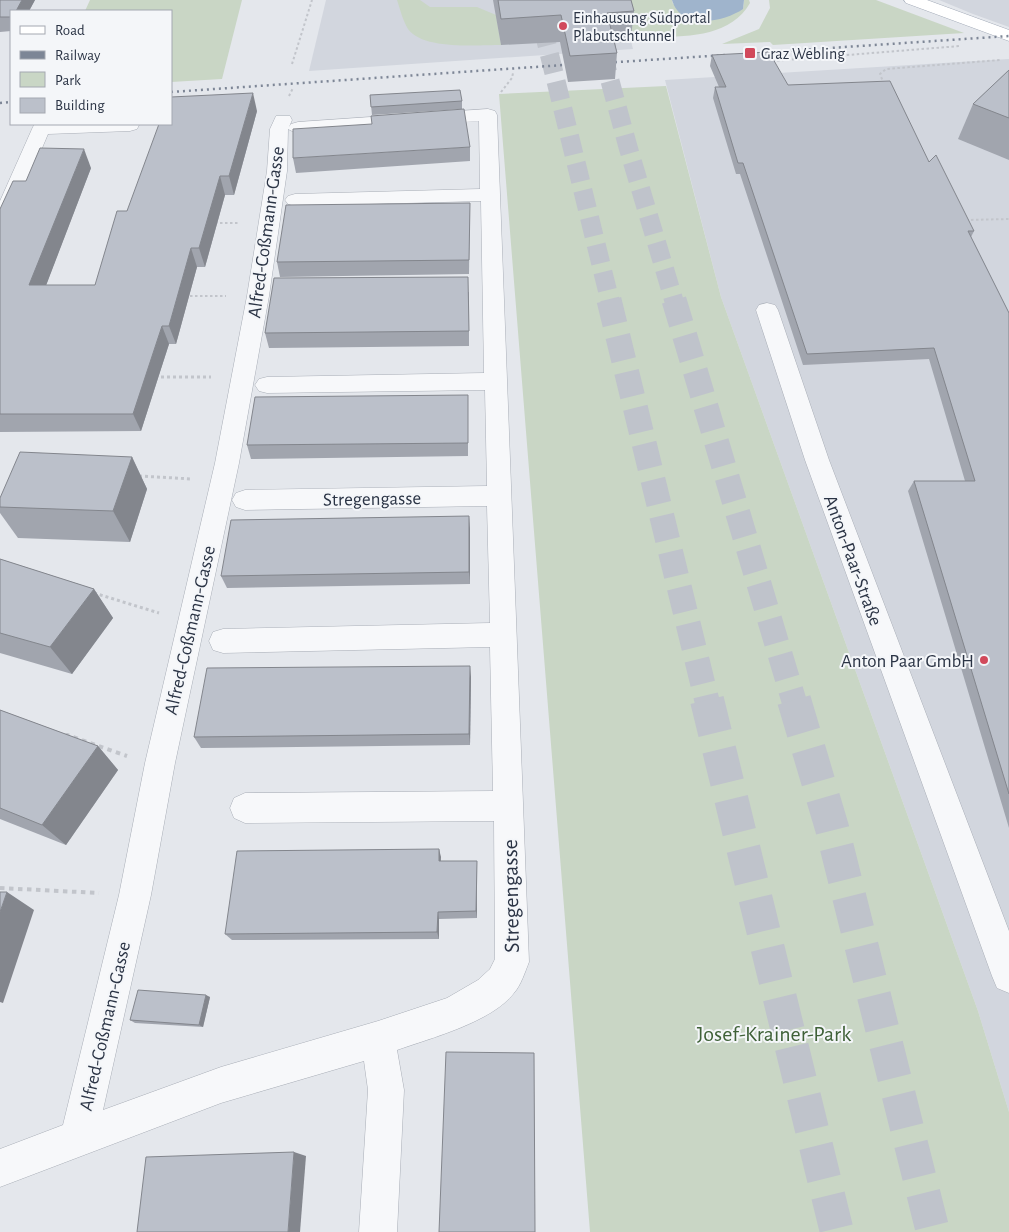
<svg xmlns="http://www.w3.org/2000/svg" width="1009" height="1232" viewBox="0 0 1009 1232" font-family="'Alegreya Sans',sans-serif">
<rect width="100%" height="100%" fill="#e4e7ec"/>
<g fill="#d2d6de">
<polygon points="326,0 621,0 633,49 309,71"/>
<polygon points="939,0 1009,0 1009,27 973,14"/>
<polygon points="1009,59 1009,1112 978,1011 721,297 665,80"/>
</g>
<g fill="#c9d6c5">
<polygon points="90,0 242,0 222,79 171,82 171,11 85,11"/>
<path d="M397,0H420L430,7H477L496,15L501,45C477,45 423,50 408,29C403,21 400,9 397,0Z"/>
<path d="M621,0H672L673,4L743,9L744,0H749L750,3C727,43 671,36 631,37Z"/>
<polygon points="769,0 876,0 964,33 773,45 770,42 722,44 759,29 770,8"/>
<polygon points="666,86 721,297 978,1011 1009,1112 1009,1232 590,1232 499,94"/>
</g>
<path fill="#9fb4cc" d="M672,0H744L743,9C724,22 681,31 672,0Z"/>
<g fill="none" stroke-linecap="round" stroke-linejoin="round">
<g stroke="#bfc3cb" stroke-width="19" stroke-dasharray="19 9" stroke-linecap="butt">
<polyline points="536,0 610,301"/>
<polyline points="588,0 628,147 674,301"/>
</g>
<g stroke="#bfc3cb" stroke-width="25" stroke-dasharray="25 12" stroke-linecap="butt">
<polyline points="609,300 707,701"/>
<polyline points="674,300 794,701"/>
</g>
<g stroke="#bfc3cb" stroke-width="34" stroke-dasharray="34 17" stroke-linecap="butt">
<polyline points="707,700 837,1232"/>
<polyline points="794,700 832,828 933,1232"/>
</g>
<g stroke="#a9aeb7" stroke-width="1">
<g id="minor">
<path d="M488,109L495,111L497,115L529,962C525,972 521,985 514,993C492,1022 431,1038 397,1050L404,1090L397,1232H359L368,1090L364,1061L221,1103L0,1187V1149L63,1125L119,895L145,763L215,463L247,296L267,171L270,129L276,116H290L292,120L289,127L291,124L298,122ZM479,121L480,189L295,194L288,196L285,200L288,204L295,206L481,201L484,373L267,377L259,379L255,385L259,391L267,393L485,390L487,486L245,490L236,493L232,500L236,507L245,510L487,506L490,623L223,629L213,632L209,641L213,650L223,653L490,647L493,791L245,793L234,798L230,808L234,818L245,823L494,821L495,959L490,969L478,980L447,998L378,1021L221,1067L103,1110L151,895L175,763L239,463L269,296L287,171L288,129L298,134Z"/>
<polygon points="39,124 139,125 137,129 130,131 48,134 10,224 7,229 0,230 0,201 32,129 34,125"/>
<polygon points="767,303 775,305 778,310 829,460 1009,931 1009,993 997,988 992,976 805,460 756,310 759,305"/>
</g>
</g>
<g stroke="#a3abb8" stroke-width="1">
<polygon id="major" points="904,0 927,0 1009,30 1009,41 906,3"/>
</g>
<g stroke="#c2c5cb" stroke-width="2" stroke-dasharray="2.5 2.5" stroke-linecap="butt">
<polyline points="772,61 960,46"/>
<polyline points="292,64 312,0"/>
<polyline points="884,84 880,74 886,69 1000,60"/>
<polyline points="501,92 512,78 513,73"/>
<polyline points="289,96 293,88"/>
<polyline points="966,220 1009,219"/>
<polyline points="215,223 238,223"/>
<polyline points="185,296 226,296"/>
</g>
<g stroke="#c2c5cb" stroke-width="3" stroke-dasharray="3 3" stroke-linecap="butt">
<polyline points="155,377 211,377"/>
<polyline points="139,476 192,479"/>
<polyline points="94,593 159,613"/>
</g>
<g stroke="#c2c5cb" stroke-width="4" stroke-dasharray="4.5 4.5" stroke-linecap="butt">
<polyline points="66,737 67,735 127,756"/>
<polyline points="0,888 99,893"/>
</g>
<use href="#minor" fill="#f7f8fa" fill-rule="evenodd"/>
<use href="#major" fill="#fff" fill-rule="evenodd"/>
<g stroke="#7d8696" stroke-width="2.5" stroke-dasharray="2 4" stroke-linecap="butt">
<polyline points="755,53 1009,36"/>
<polyline points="603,63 725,55"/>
<polyline points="171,92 578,64"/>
<polyline points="0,103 11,102"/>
</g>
</g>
<g fill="#a1a5ae">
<polygon points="0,0 35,0 29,11 11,11 11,31 0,32"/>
<polygon points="493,0 631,0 634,11 631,37 614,38 617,53 615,79 568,82 560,42 501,45"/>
<polygon points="712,55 788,85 929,162 974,231 971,237 1009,313 1009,828 908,491 914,481 965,481 929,359 803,365 740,174 736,174 713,98 715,87 719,87 710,66"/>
<polygon points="1009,70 1009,160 958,139 973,104"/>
<polygon points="370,95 462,101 462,109 372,115"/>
<polygon points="257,111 234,195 225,195 205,267 197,267 176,344 169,344 141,431 0,432 0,209 26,181 91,168 46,285 95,285 127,211"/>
<polygon points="470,147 470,161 296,173 293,158"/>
<polygon points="470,203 469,274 280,277 277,262"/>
<polygon points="469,292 469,346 269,348 265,333"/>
<polygon points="468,409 468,456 251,459 247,445"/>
<polygon points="132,457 147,489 130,542 18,538 0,513 0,498"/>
<polygon points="469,516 470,584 227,588 221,576"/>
<polygon points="0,559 94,589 113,618 72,674 0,653"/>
<polygon points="471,677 470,745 201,748 194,737"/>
<polygon points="0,710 98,746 118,770 66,845 0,819"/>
<polygon points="439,849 441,861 477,861 477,918 439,919 439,939 232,940 225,934"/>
<polygon points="210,997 203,1027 135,1023 130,1020"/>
</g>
<g fill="#83868d">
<polygon points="22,0 35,0 29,11 16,11"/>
<polygon points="253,93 257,111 234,195 229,176"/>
<polygon points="84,149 91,168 39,304 29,285"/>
<polygon points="220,176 225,195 205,267 199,248"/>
<polygon points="191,248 197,267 176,344 169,326"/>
<polygon points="162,326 169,344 141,431 133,414"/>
<polygon points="132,457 147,489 130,542 113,511"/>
<polygon points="469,516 470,529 470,584 469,572"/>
<polygon points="94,589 113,618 72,674 50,647"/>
<polygon points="470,666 471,677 470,745 469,734"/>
<polygon points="98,746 118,770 66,845 42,825"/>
<polygon points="439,849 441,857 440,869 439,861"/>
<polygon points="477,861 477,918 476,911"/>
<polygon points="7,892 34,910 3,1003 0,1002 0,912"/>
<polygon points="438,912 439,919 439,939 437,932"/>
<polygon points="206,995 210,997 203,1027 199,1025"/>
<polygon points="294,1152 306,1156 300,1232 288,1232"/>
</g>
<g fill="#bbc0ca" stroke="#83868d">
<polygon points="0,0 22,0 16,11 11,11 11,17 0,17"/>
<polygon points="498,0 631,0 634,11 607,13 617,53 570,56 561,15 501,19"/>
<polygon points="769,52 788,85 890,81 929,162 936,155 974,231 968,231 1009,313 1009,794 914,481 975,481 934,348 807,354 743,163 738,163 715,87 726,87 712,55"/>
<polygon points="1009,70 1009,118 973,104"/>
<polygon points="460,90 462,101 371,107 370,95"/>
<polygon points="253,93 229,176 220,176 199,248 191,248 169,326 162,326 133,414 0,414 0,209 13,181 26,181 40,148 84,149 29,285 95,285 117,211 127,211 159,124 171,124 171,97"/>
<polygon points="464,109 470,147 293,158 293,129 372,124 371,116"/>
<polygon points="470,203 469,260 277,262 286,205"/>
<polygon points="468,277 469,331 265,333 274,278"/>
<polygon points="468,395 468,443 247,445 255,397"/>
<polygon points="20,452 132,457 113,511 0,507 0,498"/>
<polygon points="469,516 469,572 221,576 231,520"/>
<polygon points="0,559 94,589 50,647 0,633"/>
<polygon points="470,666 469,734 194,737 207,668"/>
<polygon points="0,710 98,746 42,825 0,808"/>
<polygon points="439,849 439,861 477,861 476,911 438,912 437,932 225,934 237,851"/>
<polygon points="0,892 7,892 0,912"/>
<polygon points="138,990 206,995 199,1025 130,1020"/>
<polygon points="446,1052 534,1053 535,1232 439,1232"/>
<polygon points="294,1152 288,1232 137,1232 146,1157"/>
</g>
<g fill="#d1495b" stroke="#f4f6f9" stroke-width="2">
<circle cx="563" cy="26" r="5"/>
<rect x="744" y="47" width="12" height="12" rx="2.5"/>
<circle cx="984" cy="660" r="5"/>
</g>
<g text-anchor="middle" stroke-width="4" stroke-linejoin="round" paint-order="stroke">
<g font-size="16" fill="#2b3445" stroke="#f4f6f9" text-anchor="start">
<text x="573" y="23">Einhausung Südportal<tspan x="573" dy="18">Plabutschtunnel</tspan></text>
<text x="761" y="59">Graz Webling</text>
</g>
<g font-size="19" fill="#2b3445" stroke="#f4f6f9">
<text transform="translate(265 232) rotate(-82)" y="7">Alfred-Coßmann-Gasse</text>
<text transform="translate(372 498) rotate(-1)" y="7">Stregengasse</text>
<text transform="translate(854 560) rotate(70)" y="7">Anton-Paar-Straße</text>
<text transform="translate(189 630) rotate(-77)" y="7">Alfred-Coßmann-Gasse</text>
<text transform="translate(104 1026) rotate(-77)" y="7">Alfred-Coßmann-Gasse</text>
</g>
<g font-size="19" fill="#2b3445" stroke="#f4f6f9" text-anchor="end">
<text x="974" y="667">Anton Paar GmbH</text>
</g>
<g font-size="22" fill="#2b3445" stroke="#f4f6f9">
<text transform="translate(510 896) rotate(-91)" y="8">Stregengasse</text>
</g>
<g font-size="22" fill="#3f6138" stroke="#f4f6f9">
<text x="774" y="1041">Josef-Krainer-Park</text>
</g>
</g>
<rect x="10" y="10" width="162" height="115" fill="#f4f6f9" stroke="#a4a8b1"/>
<rect x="20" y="26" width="25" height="8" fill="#ffffff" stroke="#a4a8b1"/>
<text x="55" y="35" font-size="15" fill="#2b3445">Road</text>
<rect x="20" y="51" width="25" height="8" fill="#7d8696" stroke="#a4a8b1"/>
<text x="55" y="60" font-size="15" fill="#2b3445">Railway</text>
<rect x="20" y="72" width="25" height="15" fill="#c9d6c5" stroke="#a4a8b1"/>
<text x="55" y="85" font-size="15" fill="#2b3445">Park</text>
<rect x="20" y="98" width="25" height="15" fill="#bbc0ca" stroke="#a4a8b1"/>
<text x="55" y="110" font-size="15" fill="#2b3445">Building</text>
</svg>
